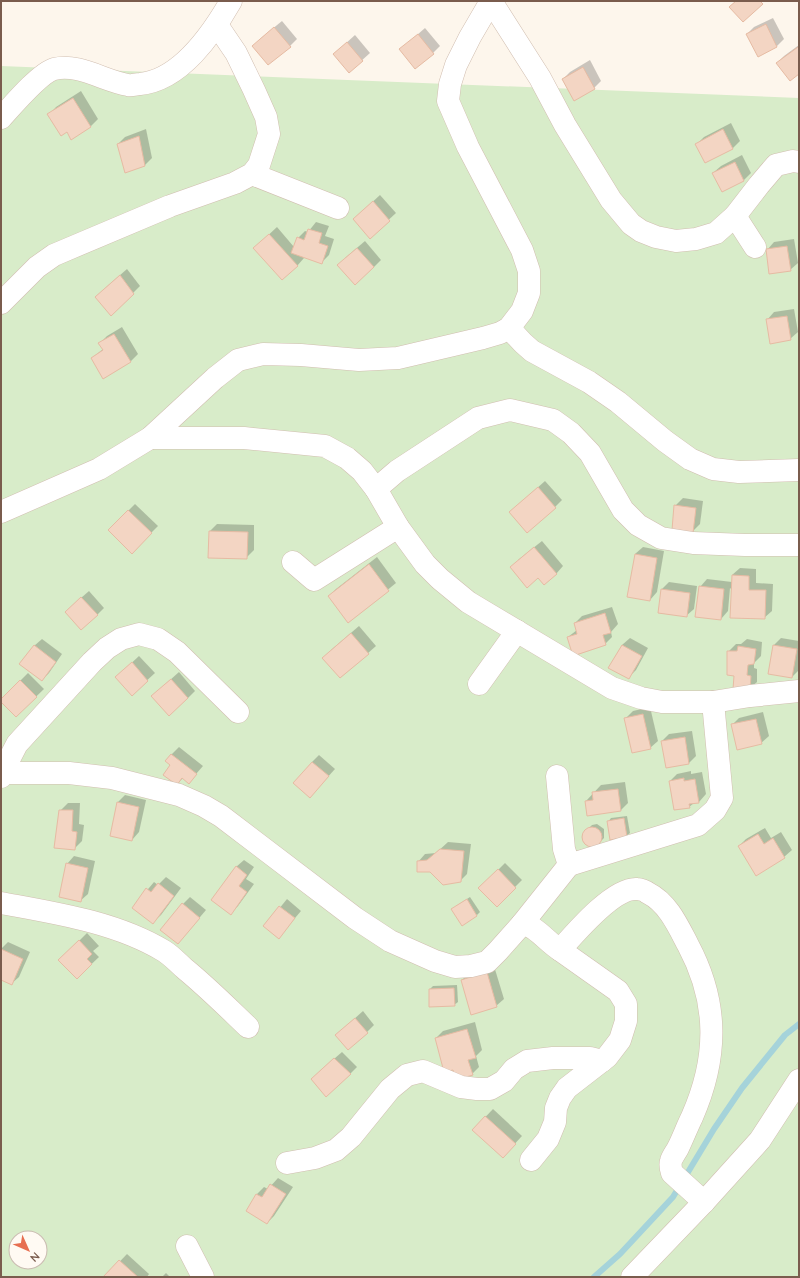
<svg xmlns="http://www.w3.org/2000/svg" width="800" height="1278" viewBox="0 0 800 1278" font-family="Quicksand,sans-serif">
<rect width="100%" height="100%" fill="#fdf6ec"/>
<path fill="#d8ecc9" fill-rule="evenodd" d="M1,66L799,98V1277H1ZM16,1238H40V1262H16Z"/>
<g fill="#0003">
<polygon points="773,18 784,39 777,46 747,34 754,27"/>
<polygon points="282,21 297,39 290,46 260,39"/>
<polygon points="425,28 440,46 433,53 401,49"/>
<polygon points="355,35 370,53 349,72 334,54"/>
<polygon points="799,45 799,73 777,63 784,56"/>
<polygon points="590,60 601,81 594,88 563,79 570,72"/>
<polygon points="81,91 98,119 91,126 72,138 67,131 49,115 56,107"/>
<polygon points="731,123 740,141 733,148 706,162 697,144 704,137"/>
<polygon points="146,129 152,158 145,165 126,172 118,144 125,137"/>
<polygon points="742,155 751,173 744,180 722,191 713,173 721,166"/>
<polygon points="380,195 396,213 370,237 354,219"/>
<polygon points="316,222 329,226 325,236 334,239 329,255 322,262 302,256 304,258 297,266 262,241 277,227 294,247 298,238 305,231 308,232"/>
<polygon points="794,239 798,263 790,270 767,250 774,242"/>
<polygon points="365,241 381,260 374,267 345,258"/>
<polygon points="127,269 140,286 111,315 103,290"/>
<polygon points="794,309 798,332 790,339 767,320 774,312"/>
<polygon points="122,327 138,354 131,361 104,378 92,358 103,349 100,343 107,336"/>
<polygon points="545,481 562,500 555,507 518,505"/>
<polygon points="683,498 703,501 700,524 692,532 675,506"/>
<polygon points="135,504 158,526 132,552 109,530"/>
<polygon points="217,524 254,525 254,550 246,558 210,531"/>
<polygon points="542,541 563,566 556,574 538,577 518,560"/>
<polygon points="643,547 664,551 657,592 650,600 635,554"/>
<polygon points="377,557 396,583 348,622 329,596 336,589"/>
<polygon points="740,568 756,569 756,583 773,584 772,611 764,618 730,588 728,611 721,619 700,587 707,579 732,582 732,575"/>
<polygon points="669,582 697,586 694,609 686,616 659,613 662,589"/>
<polygon points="89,591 104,608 97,615 73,605"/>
<polygon points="612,607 618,624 611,632 612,637 605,644 568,637 577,630 575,623 582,616"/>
<polygon points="359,626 376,646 341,677 331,650"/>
<polygon points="630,638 648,648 636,670 628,678 610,667 622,645"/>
<polygon points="781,638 799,641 799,670 792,677 769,673 774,645"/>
<polygon points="42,639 62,654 49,673 42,680 34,646"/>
<polygon points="747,639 762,642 761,656 754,663 754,668 757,669 757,682 749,689 728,652 736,644 741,644"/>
<polygon points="139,656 155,673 132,694 124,670"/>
<polygon points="179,672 195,691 188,698 160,689"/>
<polygon points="28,673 44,689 16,716 1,700"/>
<polygon points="650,707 658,741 650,748 626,718 633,711"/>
<polygon points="763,712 769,736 761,743 732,725 739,718"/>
<polygon points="692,731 696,756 689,763 662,741 669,734"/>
<polygon points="179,747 203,766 189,782 183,778 177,784 171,755"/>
<polygon points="319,755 335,769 317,789 312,762"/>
<polygon points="691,771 691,774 702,772 706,794 699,802 694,803 689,807 670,781 677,774"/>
<polygon points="625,782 628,803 621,810 586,801 601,785"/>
<polygon points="125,795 146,800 139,832 132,840 118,802"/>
<polygon points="68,803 80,803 79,824 84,825 82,841 74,849 60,811"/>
<polygon points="627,816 630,833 626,836 608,822 611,818"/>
<polygon points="597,824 604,829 604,838 596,846 590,847 584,843 582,837 583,834 592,825"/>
<polygon points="765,828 771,838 781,832 792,850 784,857 739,846 746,839"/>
<polygon points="448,842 471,844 467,874 460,881 430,871 418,862 425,854 436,853"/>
<polygon points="74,856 95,861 88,894 80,901 67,864"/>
<polygon points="244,860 254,867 246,879 254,884 238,906 231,913 236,867"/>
<polygon points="505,863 522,880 497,905 480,888"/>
<polygon points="166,877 181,888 161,915 153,922 133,907 154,882 158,885"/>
<polygon points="190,897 206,910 178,943 183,904"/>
<polygon points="470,897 480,912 477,915 456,906"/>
<polygon points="287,899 301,911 279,937 265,926"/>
<polygon points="87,933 99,946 93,951 99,957 77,978 60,960"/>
<polygon points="8,942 30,952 19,977 11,984 1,979 1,949"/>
<polygon points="494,966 504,999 496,1006 462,980 469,973"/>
<polygon points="457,985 458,1002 454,1005 430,989 433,986"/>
<polygon points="363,1011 374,1025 367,1032 344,1028"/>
<polygon points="475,1022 482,1050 476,1056 479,1067 472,1074 453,1069 436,1038 443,1031"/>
<polygon points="342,1052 357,1067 350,1074 319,1072"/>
<polygon points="493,1109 522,1136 510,1149 473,1130"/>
<polygon points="278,1178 293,1187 274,1216 267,1223 247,1210 257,1194 264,1187 268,1189"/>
<polygon points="127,1254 149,1274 147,1277 105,1277"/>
<polygon points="166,1273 170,1277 162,1277"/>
</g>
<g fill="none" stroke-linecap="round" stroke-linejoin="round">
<polyline stroke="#a5d3da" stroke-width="6" points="594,1277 620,1254 673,1197 714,1129 742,1088 785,1035 799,1024"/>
</g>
<g fill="#f3d5c3" stroke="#e6bba3">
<polygon points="736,1 760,1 763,4 743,22 729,7"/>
<polygon points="766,24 777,47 758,57 746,34"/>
<polygon points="274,27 291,47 268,65 252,46"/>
<polygon points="418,34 434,54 415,69 399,49"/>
<polygon points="347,42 363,61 349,73 333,54"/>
<polygon points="798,47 799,49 799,74 790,81 776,63"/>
<polygon points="583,67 595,89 574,101 562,79"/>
<polygon points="73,98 91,127 71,140 67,132 61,136 47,114"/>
<polygon points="723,129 733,149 705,163 695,144"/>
<polygon points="139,136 145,166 125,173 117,144"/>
<polygon points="735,162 744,181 722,192 712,173"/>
<polygon points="373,201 390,221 370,239 353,219"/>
<polygon points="308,229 322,233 319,243 328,246 322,264 291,253 297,237 304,240"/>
<polygon points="269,234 298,266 282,280 253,248"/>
<polygon points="787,246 791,271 769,274 766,249"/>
<polygon points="357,248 374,267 355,285 337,265"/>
<polygon points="120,275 134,294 111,316 95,297"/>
<polygon points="787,316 791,340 770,344 766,319"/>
<polygon points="114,334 131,362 103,379 91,358 103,350 98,343"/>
<polygon points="538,487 556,508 527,533 509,512"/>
<polygon points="674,505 696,508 693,533 672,530"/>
<polygon points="128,510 152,533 132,554 108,530"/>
<polygon points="209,531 248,532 247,559 208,558"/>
<polygon points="534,547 557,574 544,585 538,578 527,588 510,567"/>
<polygon points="635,554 657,558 650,601 627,597"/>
<polygon points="369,564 389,591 348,623 328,596"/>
<polygon points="732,575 749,576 749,590 766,590 765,619 730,618"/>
<polygon points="699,586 724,589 721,620 695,617"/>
<polygon points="661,589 690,593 687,617 658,613"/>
<polygon points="81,597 98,615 81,630 65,612"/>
<polygon points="605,613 611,633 603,635 606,645 573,656 567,637 577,634 574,623"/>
<polygon points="351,633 369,654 340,678 322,658"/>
<polygon points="34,645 56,662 42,681 19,664"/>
<polygon points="622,645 642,656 629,679 608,668"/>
<polygon points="773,645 797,649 792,678 768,674"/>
<polygon points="738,646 756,649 754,664 748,665 747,675 751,676 750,690 733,689 734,676 727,675 727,651 737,651"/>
<polygon points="132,662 148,681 132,696 115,677"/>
<polygon points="171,679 188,698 169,716 151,696"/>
<polygon points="20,680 37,697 16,717 1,702 1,699"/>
<polygon points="643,714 651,749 632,753 624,718"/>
<polygon points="756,719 762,744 737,750 731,724"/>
<polygon points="685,737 689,764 666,768 661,741"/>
<polygon points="171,754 197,774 189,784 182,778 177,785 163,775 170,765 165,761"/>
<polygon points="312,762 329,776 310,798 293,783"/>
<polygon points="684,778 684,781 695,779 699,803 689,804 690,808 674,810 669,781"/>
<polygon points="618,789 621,811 587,816 585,801 593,800 592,792"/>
<polygon points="117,802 139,807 132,841 110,836"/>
<polygon points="59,810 73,810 72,831 77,832 75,850 54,848"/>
<polygon points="624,818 627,837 610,840 607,821"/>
<circle cx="592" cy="837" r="10"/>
<polygon points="758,834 764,844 773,838 785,858 756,876 738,846"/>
<polygon points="440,849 464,851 461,882 443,885 430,872 417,872 417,861 427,860"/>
<polygon points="66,863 88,868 81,902 59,897"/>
<polygon points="236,866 247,875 239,886 247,892 231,915 211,900"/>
<polygon points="498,869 516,888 497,907 478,888"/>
<polygon points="158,883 174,896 153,924 132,908 146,888 151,892"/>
<polygon points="467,899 477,916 462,926 451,909"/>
<polygon points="182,903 200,918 178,944 160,930"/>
<polygon points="279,906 295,918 279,939 263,926"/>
<polygon points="79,940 92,954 87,959 92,964 77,979 58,960"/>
<polygon points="1,949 23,959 12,985 1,980"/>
<polygon points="487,972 497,1007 471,1015 461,980"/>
<polygon points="454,988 455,1006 429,1007 429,989"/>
<polygon points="355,1018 368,1033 348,1050 335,1035"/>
<polygon points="467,1029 476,1058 468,1060 473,1075 456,1080 453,1070 444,1072 435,1038"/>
<polygon points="334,1058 351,1074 326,1097 311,1079"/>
<polygon points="485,1116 516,1144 503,1158 472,1130"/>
<polygon points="270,1184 286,1194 267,1224 246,1211 256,1194 262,1197"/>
<polygon points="119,1260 138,1277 103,1277"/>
</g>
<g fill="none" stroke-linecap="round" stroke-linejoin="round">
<g stroke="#d1beb0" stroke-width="23">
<g id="minor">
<polyline points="491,1 540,78 565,125 611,200 631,224 641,231 656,237 676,241 696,239 716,233 735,216 759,185 776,165 793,161 799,162"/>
<path d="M1,118C12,106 40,73 54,69C79,63 104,81 128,85C132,86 136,84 140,84C181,80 212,34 231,1"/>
<polyline points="252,174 338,208"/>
<polyline points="735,216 755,247"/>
<polyline points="1,303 37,267 54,255 170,206 235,183 252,174 259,165 269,134 266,117 254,90 236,53 217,25"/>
<polyline points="509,328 523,343 532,351 589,382 618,402 665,441 690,459 713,469 739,472 799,470"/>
<polyline points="150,438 244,438 325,446 347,458 362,471 376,489"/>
<polyline points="1,512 99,469 150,438 215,378 238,360 263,354 301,355 359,360 398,358 483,338 500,333 509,328 522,311 529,293 529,271 522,250 468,147 448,101 450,84 456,65 470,37 491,1"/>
<polyline points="799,545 745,545 693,543 661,538 638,525 623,510 590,453 571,433 553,420 510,410 478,418 397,471 376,489 398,527 425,564 440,579 468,602 612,688 641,698 662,702 713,702 750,696 799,691"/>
<polyline points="293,562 314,580 398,527"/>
<polyline points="479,684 517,631"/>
<polyline points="2,773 17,744 92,662 107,648 121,639 139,634 158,639 177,652 238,712"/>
<polyline points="557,776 564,849 569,865 698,825 715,810 722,798 713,702"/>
<path d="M1,777L2,773H69L112,778L179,795L204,806L221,816L355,918L390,941L435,961L455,967L471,966L487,962L498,951L522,924C534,924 548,943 560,950C575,933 614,887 637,889C640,889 646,891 648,893C668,903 678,926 688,945C719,1003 718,1058 692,1117C687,1127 683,1138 678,1148C676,1152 672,1157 671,1161C670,1164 671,1170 672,1173L704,1202"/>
<path d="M1,903C55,913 116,922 164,951C172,956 178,963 185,969C207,987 227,1007 248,1027"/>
<polyline points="522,924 569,865"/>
<polyline points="531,1160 548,1139 555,1122 556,1108 560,1098 567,1088 607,1057 620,1040 626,1021 626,1004 618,991 560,950"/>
<polyline points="287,1163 315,1158 336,1150 351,1137 390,1089 407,1075 423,1071 461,1087 477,1089 490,1089 504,1081 514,1069 527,1061 553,1058 590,1058 602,1061"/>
<polyline points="187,1246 203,1277"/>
<polyline points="632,1277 704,1202 760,1140 799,1080"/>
</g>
</g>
<use href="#minor" stroke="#fff" stroke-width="22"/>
</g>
<rect width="800" height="1278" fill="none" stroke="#7a5c4d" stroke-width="4"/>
<g transform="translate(28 1250) rotate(135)"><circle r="19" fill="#fffaf3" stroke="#cabbb1"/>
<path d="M0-3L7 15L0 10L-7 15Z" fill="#e76f51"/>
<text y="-6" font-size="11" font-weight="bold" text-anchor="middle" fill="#7a5c4d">N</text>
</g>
</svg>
